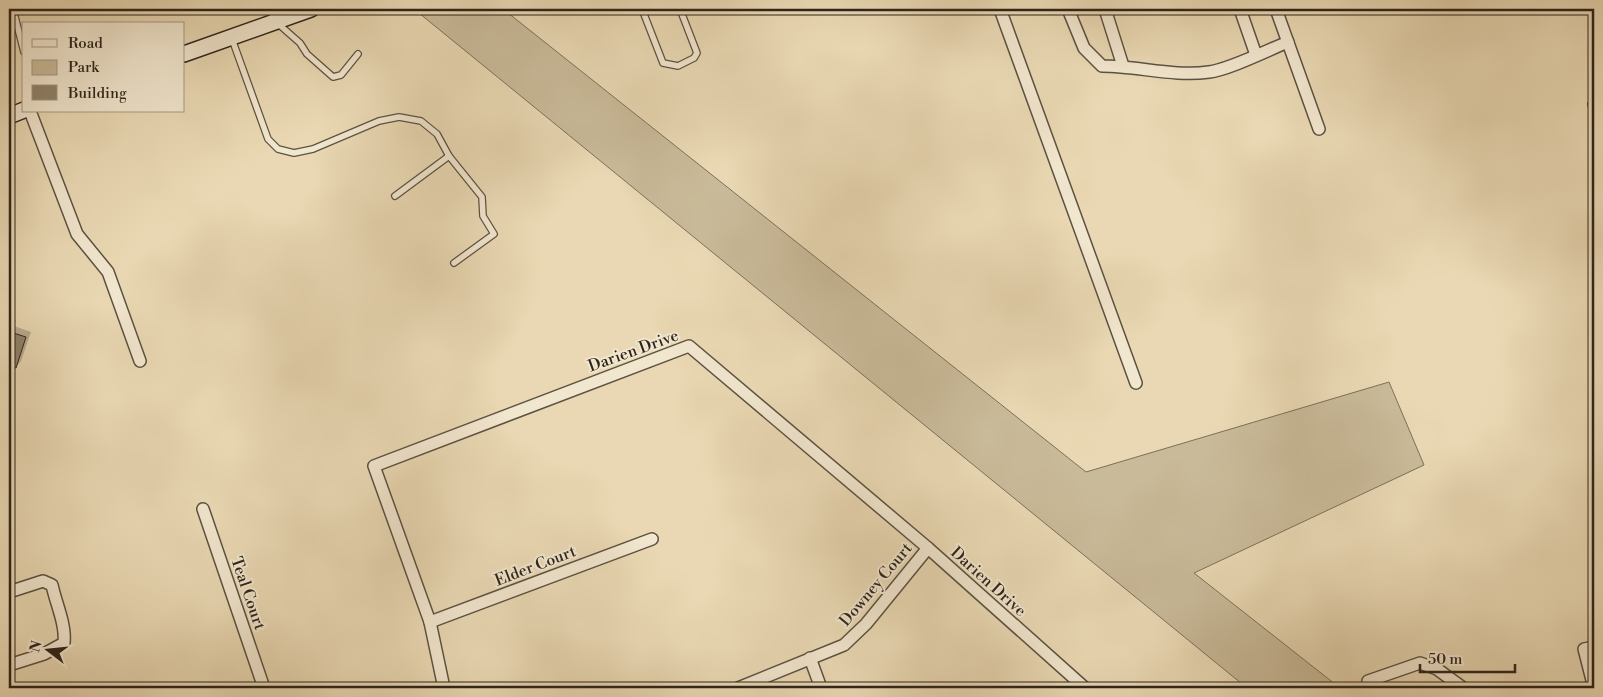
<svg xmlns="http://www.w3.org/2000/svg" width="1603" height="697" viewBox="0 0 1603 697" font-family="'Libre Bodoni',serif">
<rect width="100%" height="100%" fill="#e9d8b3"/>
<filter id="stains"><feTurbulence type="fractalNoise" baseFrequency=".004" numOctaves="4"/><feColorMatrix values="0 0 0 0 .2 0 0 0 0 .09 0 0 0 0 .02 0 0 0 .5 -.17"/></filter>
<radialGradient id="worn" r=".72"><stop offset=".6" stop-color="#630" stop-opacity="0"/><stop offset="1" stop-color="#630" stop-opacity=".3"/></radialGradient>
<polygon fill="#c9ba99" stroke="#7b705a" points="414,9 503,9 1086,472 1389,382 1424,465 1194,573 1340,688 1247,688"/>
<polygon fill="#0003" points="11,318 16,320 14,326 31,332 21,361 16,367 9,365"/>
<polygon fill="#8f826b" stroke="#2d251c" points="9,324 12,325 10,332 26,337 16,368 9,366"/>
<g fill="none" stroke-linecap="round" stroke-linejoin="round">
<g stroke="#5c5242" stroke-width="8">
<g id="lane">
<polyline points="13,9 24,52"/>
<polyline points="270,9 275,21 300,43 307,54 333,77 341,75 358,54"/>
<polyline points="642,9 663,63 678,66 694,58 697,53 680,9"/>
<polyline points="232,39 268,139 278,149 294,153 313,149 379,121 399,117 421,121 437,134 449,156 482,197 483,216 494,234 454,263"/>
<polyline points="1594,99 1591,104 1594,115"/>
<polyline points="395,196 449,156"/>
</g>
</g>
<g stroke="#5c5242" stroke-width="14">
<g id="street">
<polyline points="1000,9 1136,383"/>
<path d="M1068,9L1084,48L1102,66C1138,66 1174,77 1209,72C1228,70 1268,50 1288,42"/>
<polyline points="1105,9 1123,66"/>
<polyline points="1240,9 1256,55"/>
<polyline points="1276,9 1319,129"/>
<polyline points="30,111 77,234 108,272 140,361"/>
<polyline points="203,509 264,688"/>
<path d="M9,592L43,581L52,585C56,604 66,624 64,643L44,654L9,665"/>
<polyline points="430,622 652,539"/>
<polyline points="810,658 821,688"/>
<polyline points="1368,681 1420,663 1437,669 1463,688"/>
<polyline points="444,688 430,622 374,466 689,346 928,548 1085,688"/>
<polyline points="738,688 844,645 866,624 928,548"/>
<polyline points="1594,688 1584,649 1594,647"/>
</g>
</g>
<g stroke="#2d251c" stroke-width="18">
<g id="secondary">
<polyline points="184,54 311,9"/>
<polyline points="9,116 24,110"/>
</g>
</g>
<use href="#lane" stroke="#f1e6ce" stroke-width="5.5"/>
<use href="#street" stroke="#f1e6ce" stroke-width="11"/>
<use href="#secondary" stroke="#f1e6ce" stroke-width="15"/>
</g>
<g text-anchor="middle" stroke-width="4" stroke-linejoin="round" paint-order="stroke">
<g font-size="16" fill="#2d251c" stroke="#f1e6ce">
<text transform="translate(633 350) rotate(-20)" y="6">Darien Drive</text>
<text transform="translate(535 565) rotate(-21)" y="6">Elder Court</text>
<text transform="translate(989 581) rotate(42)" y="6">Darien Drive</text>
<text transform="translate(875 584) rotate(-50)" y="6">Downey Court</text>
<text transform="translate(249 593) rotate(71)" y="6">Teal Court</text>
</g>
</g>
<rect width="1603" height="697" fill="none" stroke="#e9d8b3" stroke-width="30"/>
<rect x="10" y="10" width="1583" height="677" fill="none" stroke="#2d251c" stroke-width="2.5"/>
<rect x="15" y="15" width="1573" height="667" fill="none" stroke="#2d251c"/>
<rect x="22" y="22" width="162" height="90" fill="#f1e6ce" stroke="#a39987"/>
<rect x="32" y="39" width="25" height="8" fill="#f1e6ce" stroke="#a39987"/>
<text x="68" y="48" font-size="15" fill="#2d251c">Road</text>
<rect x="32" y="60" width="25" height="15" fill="#c9ba99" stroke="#a39987"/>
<text x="68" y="72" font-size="15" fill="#2d251c">Park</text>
<rect x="32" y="85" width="25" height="15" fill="#8f826b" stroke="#a39987"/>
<text x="68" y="98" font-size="15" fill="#2d251c">Building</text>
<g transform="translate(48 650) rotate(286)" stroke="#f1e6ce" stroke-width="4" paint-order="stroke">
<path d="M0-4L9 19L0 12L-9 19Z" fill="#2d251c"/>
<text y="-8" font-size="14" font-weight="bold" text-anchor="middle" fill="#2d251c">N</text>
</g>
<path d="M1420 664v8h95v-8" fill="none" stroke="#2d251c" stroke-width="2.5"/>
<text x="1428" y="664" font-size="15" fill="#2d251c" stroke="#f1e6ce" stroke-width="4" paint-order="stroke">50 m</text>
<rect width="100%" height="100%" filter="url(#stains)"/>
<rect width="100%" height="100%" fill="url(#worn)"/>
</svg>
